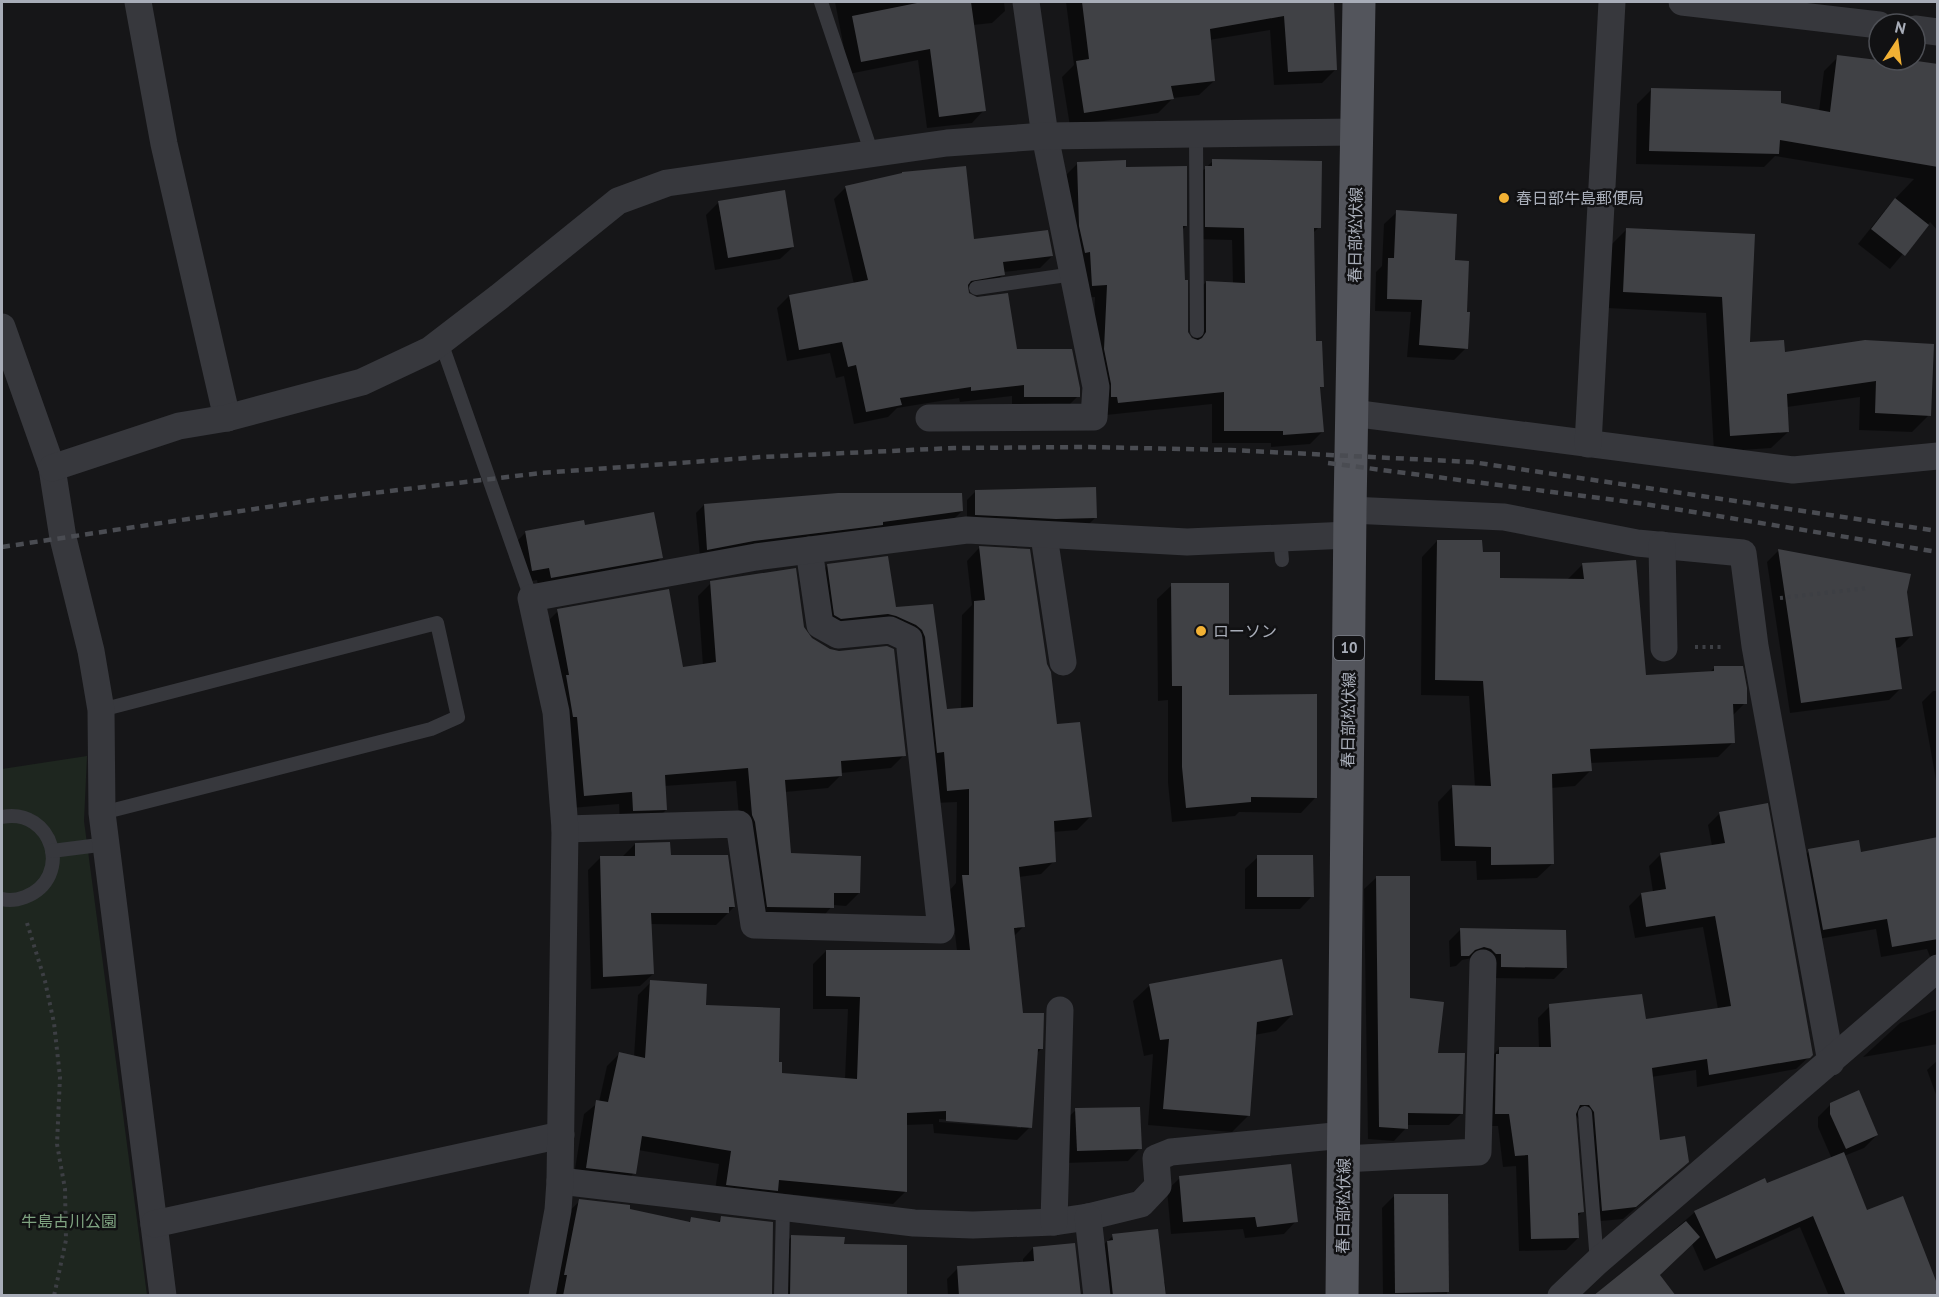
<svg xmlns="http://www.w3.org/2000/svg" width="1939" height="1297" viewBox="0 0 1939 1297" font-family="'PT Sans','Noto Sans JP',sans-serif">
<rect width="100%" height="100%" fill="#161618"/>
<polygon fill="#1e261f" points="87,756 84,821 147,1295 2,1296 2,769"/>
<g fill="#0007" fill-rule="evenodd">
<polygon points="835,2 1004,2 1005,11 992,23 973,25 984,110 972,123 927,128 918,60 849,74"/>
<polygon points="1066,2 1333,2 1336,69 1322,83 1274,85 1270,30 1209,40 1214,81 1199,95 1173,98 1158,113 1070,126 1062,77 1074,65"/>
<polygon points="1838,57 1906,66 1911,61 1938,149 1938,231 1930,222 1890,269 1858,244 1890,204 1914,179 1775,156 1764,167 1636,164 1637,104 1651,90 1779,105 1819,111 1824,71"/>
<polygon points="1213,161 1319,227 1312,234 1315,343 1322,386 1319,389 1323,431 1310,444 1271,447 1271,443 1212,443 1212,404 1106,415 1092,362 1095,297 1080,298 1065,176 1077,164 1124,169 1186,226 1182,230 1187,332 1194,341 1194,295 1206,282 1233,284 1232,240 1194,239 1193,180"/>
<polygon points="846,187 973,241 1052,256 1040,268 1003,272 1004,274 991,286 967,291 1016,351 1078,396 1066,408 1012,409 1012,396 960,402 959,398 897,408 888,417 854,424 844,376 836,378 830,353 787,361 777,308 789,296 854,284 834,199"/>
<polygon points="719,202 793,247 780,259 715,270 706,215"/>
<polygon points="1397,212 1453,262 1466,348 1454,360 1407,357 1411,312 1375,311 1376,272 1382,266 1384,224"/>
<polygon points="1627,229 1754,235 1749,344 1783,354 1865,342 1929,415 1912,432 1859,430 1860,397 1787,407 1788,432 1771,448 1714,452 1706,313 1607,308 1610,246"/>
<polygon points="976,491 1096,517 1087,526 967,523 967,500"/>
<polygon points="704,505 962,511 954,519 700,557 696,513"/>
<polygon points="583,526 662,557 649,570 539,590 537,580 520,583 513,545 526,532"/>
<polygon points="1437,541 1481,553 1499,580 1567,580 1583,564 1644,676 1709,673 1715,667 1745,703 1732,716 1733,742 1718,757 1590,763 1590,771 1575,786 1551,788 1553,863 1537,878 1477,880 1476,861 1441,861 1438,802 1453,786 1475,787 1469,696 1421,695 1422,557"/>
<path d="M979,548L1055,726L1090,817L1077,830L1053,832L1054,861L1041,874L1019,877L1024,926L1014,936L1022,1014L1042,1048L1036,1054L1030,1127L1017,1140L934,1133L933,1124L906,1125V1191L893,1204L774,1193L714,1197L719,1164L638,1150L634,1173L621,1186L573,1181L584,1114L599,1102L607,1066L620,1053L634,1057L638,995L651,982L705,1006L777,1063L780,1074L845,1079L848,1009H813V964L826,951H957L950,890L956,883L957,802L935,803L910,643L828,631L815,578L828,565L895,609L931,606L945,710H961L962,615L972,605L967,561ZM939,1119L1021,1125V1128L939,1122Z"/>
<polygon points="1778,551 1909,575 1906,592 1911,636 1900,647 1895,648 1901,688 1889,700 1790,713 1767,562"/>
<polygon points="711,583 803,628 904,755 891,768 841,773 841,775 828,788 785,792 790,854 859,893 846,906 833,905 820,920 755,920 740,829 736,781 664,786 666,810 653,823 620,824 619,804 571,808 545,624 558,611 682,668 703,666 698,596"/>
<polygon points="1172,585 1228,697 1315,798 1301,813 1239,812 1235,816 1172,822 1168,783 1168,700 1158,701 1157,599"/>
<polygon points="1933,691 1938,691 1938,791 1922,702"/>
<polygon points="1720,813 1811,1055 1796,1069 1697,1087 1696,1070 1651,1077 1659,1141 1675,1174 1623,1219 1590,1222 1582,1124 1575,1114 1582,1212 1577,1217 1578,1238 1566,1250 1519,1251 1516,1166 1503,1167 1498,1126 1483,1126 1487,1061 1499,1049 1539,1048 1538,1018 1550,1006 1644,1021 1718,1009 1703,927 1635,938 1629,906 1641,894 1653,892 1649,866 1661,854 1712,846 1708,825"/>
<polygon points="1938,839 1938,967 1933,964 1927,949 1881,957 1876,929 1812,940 1798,862 1809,851 1860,854"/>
<polygon points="635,844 669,857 734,907 716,925 650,924 653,974 640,986 591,989 588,870 601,857 622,857"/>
<polygon points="1258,857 1312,896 1300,909 1245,909 1245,869"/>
<polygon points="1377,877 1408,999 1436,1054 1462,1113 1449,1125 1406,1125 1406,1128 1394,1141 1368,1139 1364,889"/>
<polygon points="1460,930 1565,968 1554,979 1490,978 1472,958 1462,960 1456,966 1450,967 1449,941"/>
<polygon points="1150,985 1292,1015 1276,1031 1254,1035 1248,1116 1232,1132 1148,1125 1153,1054 1144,1056 1133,1001"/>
<polygon points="1938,1009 1938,1044 1863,1057 1900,1023"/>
<polygon points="1938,1060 1938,1100 1927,1070"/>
<polygon points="1831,1104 1877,1135 1864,1148 1844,1156 1866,1212 1938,1296 1829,1296 1800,1227 1704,1271 1692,1244 1597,1296 1695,1212 1832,1159 1818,1127 1818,1117"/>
<polygon points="1076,1110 1140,1148 1128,1161 1065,1163 1063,1122"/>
<polygon points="1180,1178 1296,1221 1284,1234 1245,1238 1243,1229 1171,1234 1167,1190"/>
<polygon points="1446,1195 1447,1296 1383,1296 1382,1208 1394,1196"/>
<polygon points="580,1201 688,1223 692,1219 716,1223 722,1218 771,1296 554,1296 567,1213"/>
<polygon points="792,1236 843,1246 905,1296 779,1296 780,1249"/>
<polygon points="1113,1236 1165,1282 1166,1296 1101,1296 1102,1246"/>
<polygon points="1033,1248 1080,1296 948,1296 947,1279 958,1268 1023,1263 1023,1259"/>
</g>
<g fill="#404145">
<polygon points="922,2 971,2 986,111 939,117 930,49 861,62 852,16"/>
<polygon points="1082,2 1283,2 1283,5 1283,2 1334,2 1337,70 1288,72 1284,16 1210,29 1215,81 1171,86 1174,99 1084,113 1076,61 1089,59"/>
<polygon points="1837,55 1910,64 1910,60 1938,64 1938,167 1780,140 1779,154 1649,151 1651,88 1781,91 1781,103 1830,112"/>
<polygon points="1212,159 1322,161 1321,228 1314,228 1316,341 1322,341 1324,387 1320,387 1324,432 1283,435 1283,431 1224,431 1224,392 1118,403 1117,397 1111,397 1111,384 1104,349 1107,285 1092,286 1090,252 1085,253 1079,226 1077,162 1126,160 1126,167 1187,166 1187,226 1183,226 1185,280 1188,280 1188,332 1192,338 1198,340 1202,338 1206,332 1206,281 1245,283 1244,228 1205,227 1205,166 1212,166"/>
<polygon points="966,166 974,239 1048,230 1053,256 1003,262 1005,275 971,281 968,285 969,293 977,297 1008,293 1017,349 1072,349 1080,388 1080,397 1024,397 1024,385 971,391 971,387 900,398 902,405 866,412 856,365 848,367 842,342 799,350 789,295 868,280 845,186 902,173 902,172"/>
<polygon points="785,190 794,247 728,258 718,201"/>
<polygon points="1895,198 1929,225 1905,256 1871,229"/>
<polygon points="1396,210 1457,214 1455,260 1469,261 1467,312 1470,312 1468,349 1419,345 1422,300 1387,299 1388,258 1394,258"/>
<polygon points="1626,228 1755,234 1750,342 1784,340 1785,352 1865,340 1934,344 1931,416 1875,413 1876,381 1787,394 1789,432 1730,436 1722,297 1623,292"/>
<polygon points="1096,487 1097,518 1056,519 975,515 975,490"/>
<polygon points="838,493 962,493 963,511 883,522 883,525 754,541 707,550 704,504"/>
<polygon points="654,512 663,558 551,578 549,568 532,571 525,531 584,520 585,525"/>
<polygon points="1437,540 1482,540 1483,552 1500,552 1500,578 1584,579 1582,563 1636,560 1646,675 1714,671 1714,666 1743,666 1747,688 1747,704 1733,704 1735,743 1590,749 1592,771 1552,774 1554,864 1491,865 1491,847 1455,846 1452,785 1491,786 1483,681 1435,680"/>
<polygon points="979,546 1030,549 1047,664 1051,672 1057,724 1080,722 1092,817 1054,821 1056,862 1019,867 1025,927 1014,928 1023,1013 1044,1013 1043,1049 1038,1049 1032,1128 946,1121 946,1111 907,1113 907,1192 779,1180 778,1191 726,1185 731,1151 642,1136 636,1174 586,1168 596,1100 608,1102 619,1052 645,1058 650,980 707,984 706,1005 780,1008 779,1062 782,1062 782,1073 857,1079 860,997 826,996 826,950 970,950 962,875 969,875 969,789 947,791 944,752 937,753 925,637 922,630 916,625 896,616 888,614 841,619 834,615 827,564 888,556 896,607 933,604 947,709 973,707 974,601 985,600"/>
<polygon points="1778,549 1911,574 1907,592 1913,636 1895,638 1902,689 1801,703"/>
<polygon points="796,568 804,627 812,638 830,649 839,651 887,646 894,649 906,756 841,761 842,776 785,780 791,853 861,856 860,893 834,893 834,908 767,907 755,822 752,815 748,768 665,775 667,810 633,811 632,792 584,796 577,717 573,717 566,675 569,675 557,609 669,589 683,667 716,662 710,581"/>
<polygon points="1171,583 1229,583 1229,695 1317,694 1317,798 1251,797 1251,802 1186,808 1182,767 1182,686 1172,686"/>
<polygon points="1768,803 1813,1055 1810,1058 1709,1075 1707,1059 1652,1068 1660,1140 1685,1136 1689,1162 1636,1207 1602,1211 1594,1112 1589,1105 1580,1105 1576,1114 1584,1212 1578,1213 1579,1238 1531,1239 1528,1155 1515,1156 1509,1114 1495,1114 1496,1054 1499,1054 1499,1047 1551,1047 1549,1004 1642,994 1646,1019 1731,1006 1715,916 1646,927 1641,893 1666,889 1660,853 1725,843 1719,812"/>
<polygon points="1938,837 1938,939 1892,947 1887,919 1823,930 1808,849 1859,840 1861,852"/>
<polygon points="670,842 671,855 728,855 735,907 729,907 729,913 651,913 654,974 603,977 600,856 635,856 635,843"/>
<polygon points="1257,855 1313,855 1314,897 1257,897"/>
<polygon points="1376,876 1410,876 1410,998 1444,1002 1438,1053 1465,1053 1463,1114 1408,1113 1408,1129 1379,1127"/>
<polygon points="1460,928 1566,930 1567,968 1501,967 1501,954 1496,954 1491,949 1484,947 1475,950 1469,956 1461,956"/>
<polygon points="1282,959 1293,1015 1257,1022 1250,1116 1163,1109 1169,1039 1160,1040 1149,984"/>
<polygon points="1859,1090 1878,1135 1846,1149 1830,1114 1830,1103"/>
<polygon points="1140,1107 1142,1149 1077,1151 1075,1108"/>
<polygon points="1844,1152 1867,1210 1903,1196 1938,1286 1938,1296 1846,1296 1813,1216 1716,1259 1694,1211 1765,1178 1767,1183"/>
<polygon points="1291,1164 1298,1222 1257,1227 1255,1217 1183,1222 1179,1176"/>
<polygon points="1394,1194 1448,1194 1449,1292 1395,1293"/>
<polygon points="579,1199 630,1205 630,1209 690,1222 691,1217 720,1222 721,1216 773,1222 772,1296 563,1296 567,1275 564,1275"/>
<polygon points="1686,1221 1700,1237 1660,1275 1676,1296 1593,1296"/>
<polygon points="1158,1229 1166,1296 1113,1296 1107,1241 1113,1240 1112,1234"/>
<polygon points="791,1235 845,1237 844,1244 907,1245 907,1296 790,1296"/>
<polygon points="1075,1243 1081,1296 959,1296 957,1266 1034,1261 1033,1247"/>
</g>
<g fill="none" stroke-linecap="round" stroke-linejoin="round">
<g stroke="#3d3f44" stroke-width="4" stroke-dasharray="3 4.5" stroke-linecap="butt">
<polyline points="1780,598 1868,588"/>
<polyline points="1695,647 1723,647"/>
<polyline points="27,923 45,981 54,1023 60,1077 57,1144 65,1189 66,1240 54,1296"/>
</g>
<g stroke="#37383d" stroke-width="14">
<polyline points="821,2 872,154"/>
<polyline points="1196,134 1197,331"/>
<polyline points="976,288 1074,274"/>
<polyline points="441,342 531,598"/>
<polyline points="1280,538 1282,560"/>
<polyline points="101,710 437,623 458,717 431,729 102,813"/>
<path d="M2,817C53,807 74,878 25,897C17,900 9,901 2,899"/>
<polyline points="52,851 107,844"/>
<polyline points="1585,1113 1597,1262"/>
<polyline points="781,1296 783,1208"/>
</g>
<g stroke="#37383d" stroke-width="27">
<polyline points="138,2 164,144 227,418"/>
<polyline points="1682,2 1879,25"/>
<polyline points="1915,29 1938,32"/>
<polyline points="2,327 52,468 63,538 91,651 101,710 102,813 163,1296"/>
<polyline points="1352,413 1793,470 1938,456"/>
<polyline points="929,418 1094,417 1096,387 1045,136 1026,2"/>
<polyline points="1588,444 1612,2"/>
<polyline points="52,468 179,426 227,418 362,382 430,350 499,297 618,201 667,183 947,143 1045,136 1357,132"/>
<polyline points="1350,510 1504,517 1637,543 1743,553 1755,646 1831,1062"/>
<polyline points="1044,536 1063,662"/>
<polyline points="1662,545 1664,648"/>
<polyline points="565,829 739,824 754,925 941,930 909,639 890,630 838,635 820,625 809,550"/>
<polyline points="1343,1159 1478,1152 1483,963"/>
<polyline points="560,1181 914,1223 973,1225 1054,1222 1088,1217 1141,1204 1158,1186 1156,1158 1171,1152 1344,1135"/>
<polyline points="1088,1217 1097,1296"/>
<polyline points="1054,1222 1060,1010"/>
<polyline points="154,1224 561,1135"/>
<polyline points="542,1296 558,1210 560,1181 565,829 556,712 531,598 756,557 967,530 1187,542 1349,535"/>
<polyline points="1561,1296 1597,1262 1938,968"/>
</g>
<polyline stroke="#53555c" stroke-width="33" points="1342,1296 1350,510 1359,2"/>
<g stroke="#4a4c52" stroke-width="4.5" stroke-dasharray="8 6" stroke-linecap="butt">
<polyline points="1328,463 1638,503 1938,552"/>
<polyline points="2,547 314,500 541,473 761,457 954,448 1088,447 1230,450 1472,462 1938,531"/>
</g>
</g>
<g fill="#f2b134" stroke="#111113" stroke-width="2">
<circle cx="1504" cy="198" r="6"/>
<circle cx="1201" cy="631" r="6"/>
</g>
<g text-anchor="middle" stroke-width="5" stroke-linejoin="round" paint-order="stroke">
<rect fill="#111113" stroke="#7b7e86" stroke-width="1.5" x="1334" y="636" width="30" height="24" rx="4.5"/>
<g font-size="15" font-weight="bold" fill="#a8adb8">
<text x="1349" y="653">10</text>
</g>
<g font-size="16" fill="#a8adb8" stroke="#111113" text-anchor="start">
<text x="1516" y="204">春日部牛島郵便局</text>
<text x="1213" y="637">ローソン</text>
</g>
<g font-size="16" fill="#a8adb8" stroke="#111113">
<text transform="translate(1355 235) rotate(-89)" y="6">春日部松伏線</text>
<text transform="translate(1348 720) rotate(-89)" y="6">春日部松伏線</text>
<text transform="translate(1343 1206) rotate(-89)" y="6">春日部松伏線</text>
</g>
<g font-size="16" fill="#7fa381" stroke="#111113">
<text x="69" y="1227">牛島古川公園</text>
</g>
</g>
<rect width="1939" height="1297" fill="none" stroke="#a8adb8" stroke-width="6"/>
<g transform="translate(1897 42) rotate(13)"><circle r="28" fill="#111113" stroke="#4d4f55" stroke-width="1.5"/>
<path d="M0-4.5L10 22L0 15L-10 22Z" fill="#f2b134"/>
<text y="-9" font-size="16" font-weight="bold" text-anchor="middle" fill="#a8adb8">N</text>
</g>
</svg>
